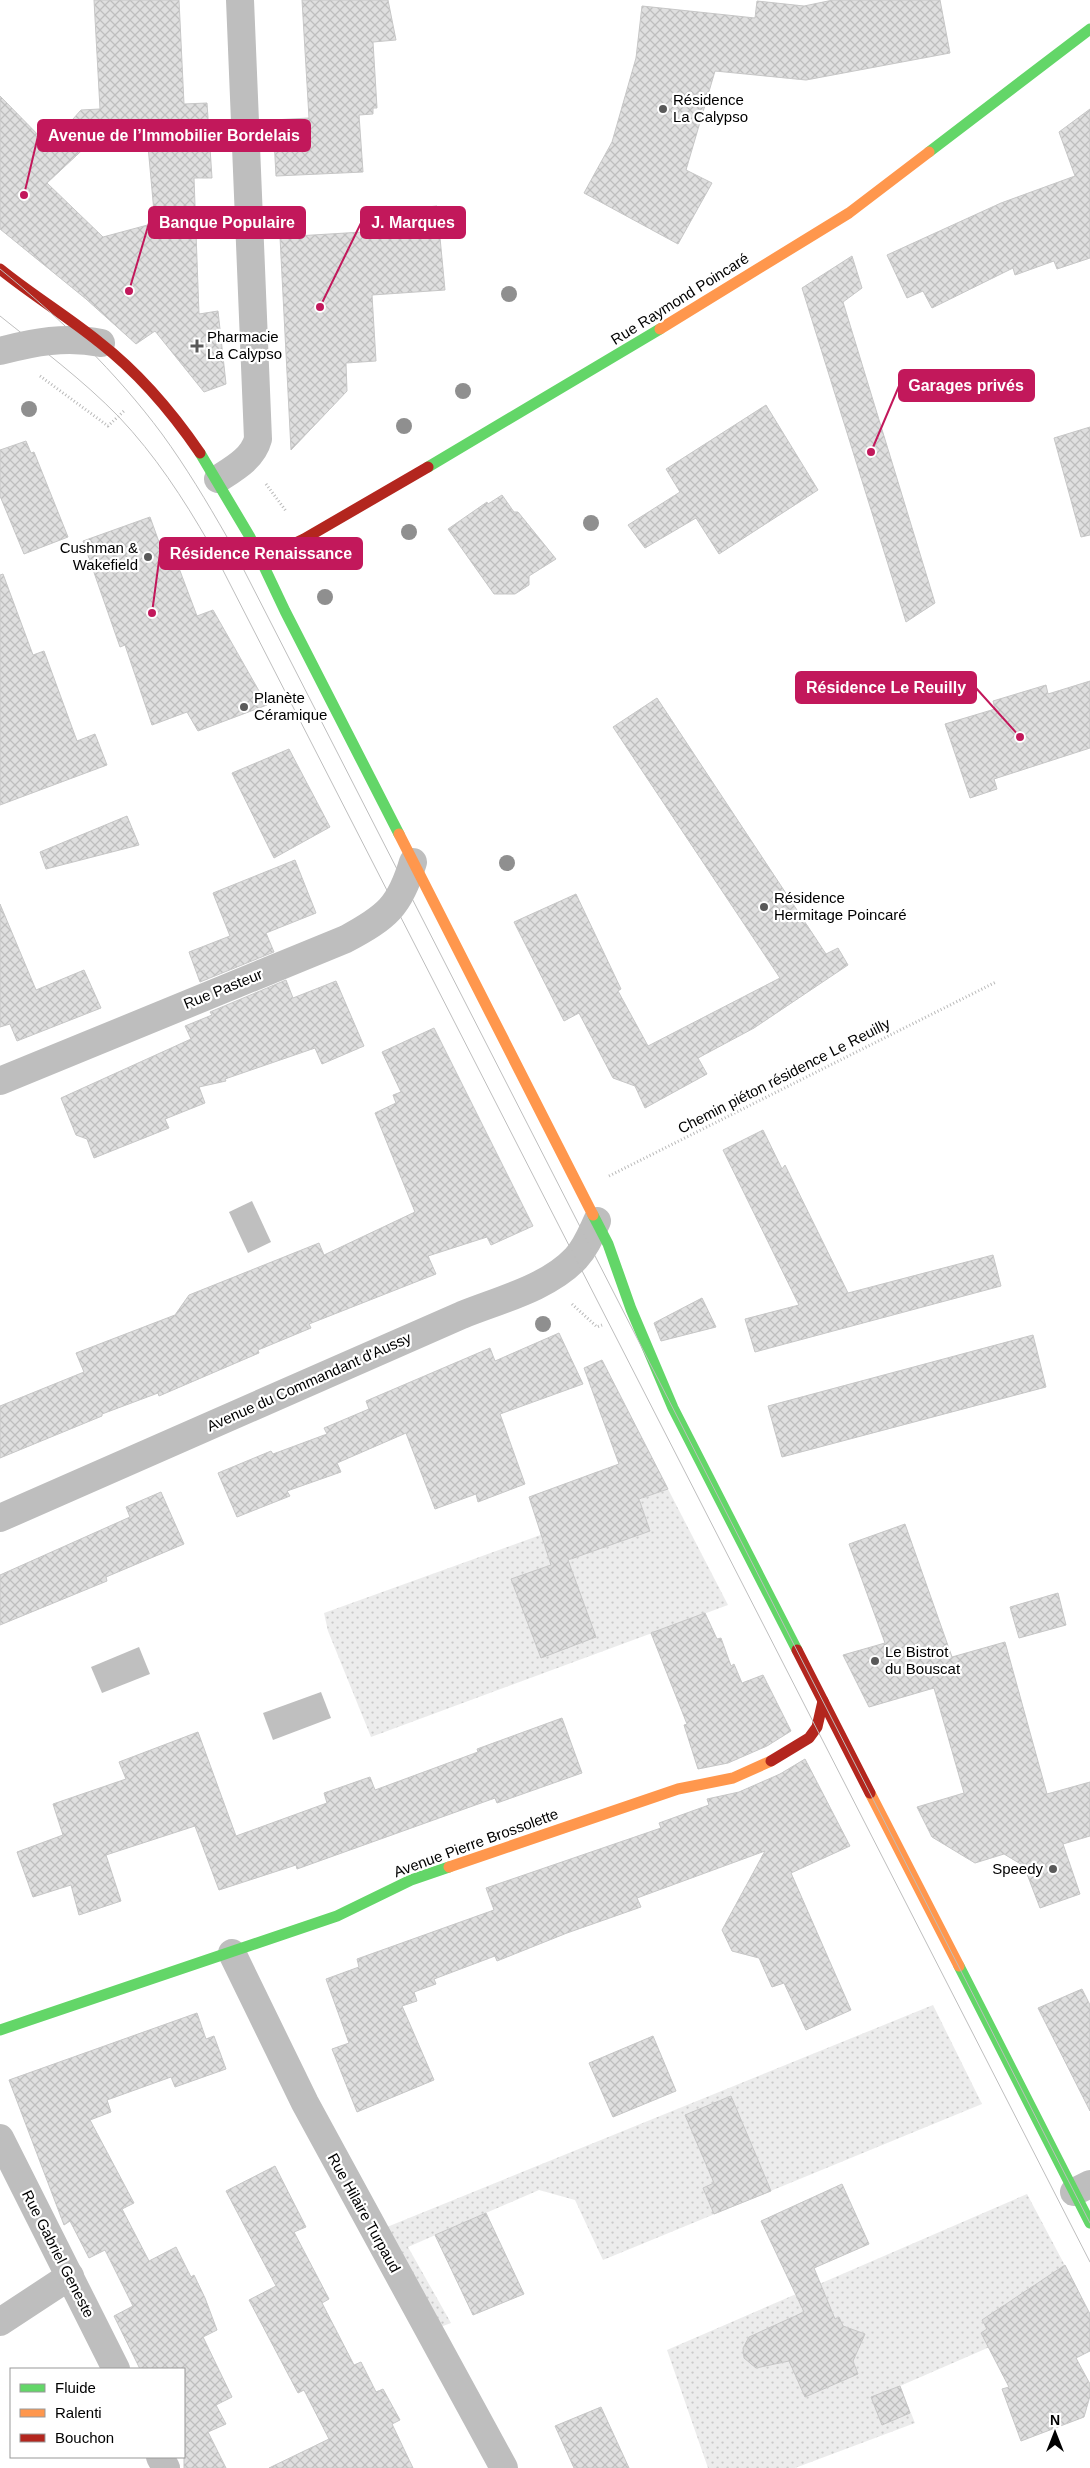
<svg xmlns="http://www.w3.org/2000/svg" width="1090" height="2468" viewBox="0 0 1090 2468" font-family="Arial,sans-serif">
<defs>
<pattern id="grass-dots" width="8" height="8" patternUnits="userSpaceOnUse" patternTransform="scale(1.25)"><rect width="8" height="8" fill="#ececec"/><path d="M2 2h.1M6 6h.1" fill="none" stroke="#c9c9c9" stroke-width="1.8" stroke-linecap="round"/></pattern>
<pattern id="building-cross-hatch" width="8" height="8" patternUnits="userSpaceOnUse" patternTransform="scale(1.25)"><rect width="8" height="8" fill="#dfdfdf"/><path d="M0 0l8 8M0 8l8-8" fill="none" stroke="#bebebe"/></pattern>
</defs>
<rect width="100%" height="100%" fill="#fff"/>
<g fill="url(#grass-dots)">
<polygon points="668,1489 728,1605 371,1737 328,1631 324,1613"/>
<polygon points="933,2005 982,2104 603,2260 575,2200 539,2190 408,2247 451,2323 435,2329 387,2227"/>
<polygon points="1027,2194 1079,2292 1015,2336 900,2386 915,2423 795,2468 708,2468 667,2350"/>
</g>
<g fill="#bfbfbf">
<polygon points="252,1201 271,1242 248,1253 229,1212"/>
<polygon points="139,1647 150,1674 102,1693 91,1667"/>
<polygon points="321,1692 331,1718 273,1740 263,1713"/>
</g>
<g fill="url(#building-cross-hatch)" stroke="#c7c7c7" fill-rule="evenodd">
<path d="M94,0H179L184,104L207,103L212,178H194L199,314L218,311L226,384L204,392L155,331L136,344L86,299L0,229V96L49,146L81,110L100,109ZM147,135L155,223L103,237L47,183L93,140Z"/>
<polygon points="302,0 388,0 396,40 373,42 377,108 373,108 373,114 359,115 363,172 276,176 273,120 309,118"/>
<polygon points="833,0 940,0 950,53 806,80 715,71 686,170 712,183 678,244 584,193 612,142 636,58 642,6 755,18 757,1 804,6"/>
<polygon points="1090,109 1090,258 1057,269 1054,261 1015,275 1013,268 932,308 923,291 907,298 887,255 1001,203 1075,176 1059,132"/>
<polygon points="437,206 445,290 372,295 376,361 346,363 347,391 291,450 280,237 379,231 377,212"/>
<polygon points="852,256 862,288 843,302 935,603 906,622 802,288"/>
<polygon points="766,405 818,490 719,554 696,518 645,548 628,525 680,492 666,469"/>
<polygon points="1090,427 1090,535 1081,537 1054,438"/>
<polygon points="26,441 31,453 34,452 68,537 24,554 0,496 0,450"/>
<polygon points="502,495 514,512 518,512 556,559 529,576 529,585 515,594 494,594 448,529 487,502 488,504"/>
<polygon points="150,517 159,542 168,539 197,616 213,610 267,705 198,731 187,712 152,725 125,645 120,647 83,541"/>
<polygon points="3,574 33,655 44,651 77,741 95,734 107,765 0,805 0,575"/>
<polygon points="1090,681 1090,748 994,779 997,789 970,798 945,724 995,709 993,701 1046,685 1048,694"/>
<polygon points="657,698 826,954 838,948 848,965 754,1028 698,1058 707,1074 645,1108 635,1086 613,1078 579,1013 564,1021 514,922 576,894 621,989 618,991 648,1046 780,978 613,727"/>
<polygon points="289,749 330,827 274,858 232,773"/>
<polygon points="127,816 139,845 46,869 40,852"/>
<polygon points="295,860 316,913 266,933 274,952 200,982 189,952 230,936 213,893"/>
<polygon points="0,904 36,990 84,970 101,1008 17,1041 10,1024 0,1027"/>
<polygon points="286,980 293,998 336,981 364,1046 322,1064 315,1048 225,1079 226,1081 199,1087 205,1103 165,1119 169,1128 94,1158 87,1139 76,1135 61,1098 191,1039 185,1026 212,1015 210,1012"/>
<polygon points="434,1028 533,1226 491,1245 487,1237 428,1256 436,1274 309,1324 311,1328 258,1350 259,1353 159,1396 158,1393 102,1414 102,1416 0,1458 0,1406 84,1372 76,1353 175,1315 189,1295 319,1243 324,1255 415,1212 375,1113 396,1103 393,1095 401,1092 382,1052"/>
<polygon points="763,1130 782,1169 785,1165 848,1293 993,1255 1001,1286 755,1352 745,1319 799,1305 723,1150"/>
<polygon points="702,1298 716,1327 661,1341 654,1323"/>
<polygon points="559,1333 583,1384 500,1414 525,1484 478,1502 476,1494 435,1509 406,1433 337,1463 341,1472 287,1491 290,1496 237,1517 218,1473 271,1451 273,1454 327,1434 324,1428 369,1409 366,1401 490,1348 495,1361"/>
<polygon points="1033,1335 1046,1387 782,1457 768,1406"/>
<polygon points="602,1360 668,1489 639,1499 650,1531 568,1560 596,1637 541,1658 511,1579 551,1565 529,1497 619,1464 584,1368"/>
<polygon points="161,1492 184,1544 106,1577 107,1581 0,1625 0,1575 130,1517 126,1507"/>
<polygon points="905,1524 952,1657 1005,1642 1047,1794 1090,1782 1090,1836 1063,1844 1080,1894 1040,1908 1024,1866 1004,1854 975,1863 932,1837 917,1807 964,1793 934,1688 869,1707 843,1655 885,1643 849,1544"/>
<polygon points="1058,1593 1066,1625 1019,1638 1010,1607"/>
<polygon points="705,1613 717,1639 721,1638 731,1666 734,1664 742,1683 763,1675 791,1731 767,1746 728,1763 698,1769 684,1725 687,1724 651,1633"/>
<polygon points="562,1718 582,1773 497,1803 495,1798 297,1869 296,1865 219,1890 195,1826 106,1855 121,1901 79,1915 71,1885 33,1897 17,1852 63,1835 53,1804 126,1779 119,1762 198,1732 236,1836 327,1803 324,1793 370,1777 375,1790 478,1752 477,1749"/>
<polygon points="805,1759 850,1846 791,1873 851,2010 806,2030 784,1983 772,1987 759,1958 732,1951 722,1930 765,1851 637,1898 641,1907 567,1933 497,1961 495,1956 434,1979 436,1984 414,1992 417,2001 402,2006 434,2080 357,2112 332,2049 349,2043 326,1979 359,1967 357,1959 494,1910 486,1888 661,1828 659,1823 709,1805 707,1799 739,1792 780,1774"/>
<polygon points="1082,1989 1090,2005 1090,2111 1038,2008"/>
<polygon points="197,2013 206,2039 214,2036 226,2069 175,2087 171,2077 107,2100 111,2112 90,2120 134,2203 122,2209 149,2261 176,2247 191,2277 194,2275 205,2298 217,2330 203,2337 232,2397 216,2405 226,2424 208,2432 226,2468 184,2468 184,2369 140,2369 114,2316 133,2306 105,2250 89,2258 70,2221 64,2225 9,2080"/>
<polygon points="653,2036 676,2091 613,2117 589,2063"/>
<polygon points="731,2096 771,2191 714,2214 703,2188 714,2183 685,2115"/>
<polygon points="275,2166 306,2227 294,2232 329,2299 322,2303 354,2365 361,2362 376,2392 383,2389 400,2420 392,2424 413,2468 269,2468 329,2439 304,2390 298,2393 249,2300 276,2286 226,2191"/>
<polygon points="842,2184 869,2244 814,2268 835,2319 839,2317 843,2326 865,2334 853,2361 858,2374 805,2397 789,2361 756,2368 744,2358 743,2348 749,2337 804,2312 761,2221"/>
<polygon points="486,2213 524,2294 473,2315 435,2235"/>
<polygon points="1065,2265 1090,2314 1090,2351 1076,2358 1090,2384 1090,2396 1084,2417 1021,2441 1002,2389 1009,2387 981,2333 987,2329 982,2320"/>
<polygon points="900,2386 910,2413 882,2425 871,2397"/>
<polygon points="601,2407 629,2468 574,2468 555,2426"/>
</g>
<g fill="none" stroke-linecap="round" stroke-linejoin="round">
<g stroke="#b9b9b9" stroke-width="3" stroke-dasharray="1 2.5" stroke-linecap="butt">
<polyline points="40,376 108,426 125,410"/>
<polyline points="266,484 286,511"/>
<polyline points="609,1176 996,982"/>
<polyline points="572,1304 597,1327 602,1325"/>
</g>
<g stroke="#bebebe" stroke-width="28">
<path d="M0,351C34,342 66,336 101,343"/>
<path d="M218,479C235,468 253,458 258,439L240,0"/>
<path d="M0,1081L346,939C387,917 400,906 413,862"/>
<path d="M0,1518L462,1315C499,1300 548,1288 576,1258C586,1247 591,1234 597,1221"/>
<polyline points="232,1953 305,2103 504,2468"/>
<polyline points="0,2138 116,2369"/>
<polyline points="1074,2192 1090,2184"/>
<polyline points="0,2322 70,2276"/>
<polyline points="160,2457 166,2468"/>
</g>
<g stroke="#63d668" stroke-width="11">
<polyline points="929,152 1090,29"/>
<polyline points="200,453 250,537 285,611 399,834"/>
<polyline points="428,467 660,329"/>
<polyline points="593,1215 608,1244 631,1309 673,1408 797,1650"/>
<polyline points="959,1966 1090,2223"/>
<polyline points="0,2030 337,1916 411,1880 449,1867"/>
</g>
<g stroke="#ff974d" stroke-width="11">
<polyline points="660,329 849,213 929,152"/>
<polyline points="399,834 593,1215"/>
<polyline points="870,1793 959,1966"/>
<polyline points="449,1867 678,1789 733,1778 771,1761"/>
</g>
<g stroke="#b3261e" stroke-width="11">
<path d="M0,269C32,295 67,316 99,342C139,373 172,412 200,453"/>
<polyline points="262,559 304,539 428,467"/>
<polyline points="797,1650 870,1793"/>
<polyline points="771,1761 809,1738 817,1727 823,1701"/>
</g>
<g stroke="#bebebe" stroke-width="1">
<path d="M0,269C60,318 116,372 162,434C186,467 207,502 227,537L1090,2223"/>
<path d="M0,316C40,348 83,380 119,417C155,455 183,498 209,543L1090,2262"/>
</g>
</g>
<g fill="#8f8f8f">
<circle cx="509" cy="294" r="8"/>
<circle cx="463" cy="391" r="8"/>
<circle cx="29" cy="409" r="8"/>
<circle cx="404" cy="426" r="8"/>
<circle cx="591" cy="523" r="8"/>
<circle cx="409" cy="532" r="8"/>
<circle cx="325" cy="597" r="8"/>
<circle cx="507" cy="863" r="8"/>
<circle cx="543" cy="1324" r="8"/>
</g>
<g fill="#595959" stroke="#fff" stroke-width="2">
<circle cx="663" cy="109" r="5"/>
<path d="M194.5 338.5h5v5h5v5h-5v5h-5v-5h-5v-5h5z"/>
<circle cx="148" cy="557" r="5"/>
<circle cx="244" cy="707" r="5"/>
<circle cx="764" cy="907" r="5"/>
<circle cx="875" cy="1661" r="5"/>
<circle cx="1053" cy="1869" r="5"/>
</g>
<g text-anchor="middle" stroke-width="4.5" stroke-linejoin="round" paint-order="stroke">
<g font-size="15" fill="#000" stroke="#fff" text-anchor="start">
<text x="673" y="105">Résidence<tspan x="673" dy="17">La Calypso</tspan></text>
<text x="207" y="342">Pharmacie<tspan x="207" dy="17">La Calypso</tspan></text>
<text x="138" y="553" text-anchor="end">Cushman &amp;<tspan x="138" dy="17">Wakefield</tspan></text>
<text x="254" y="703">Planète<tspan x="254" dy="17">Céramique</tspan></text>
<text x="774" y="903">Résidence<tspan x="774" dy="17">Hermitage Poincaré</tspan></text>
<text x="885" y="1657">Le Bistrot<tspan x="885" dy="17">du Bouscat</tspan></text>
<text x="1043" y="1874" text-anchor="end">Speedy</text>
</g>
<g font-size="15" fill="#000" stroke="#fff">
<text transform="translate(680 299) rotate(-32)" y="5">Rue Raymond Poincaré</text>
<text transform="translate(223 989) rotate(-22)" y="5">Rue Pasteur</text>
<text transform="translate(784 1076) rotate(-27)" y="5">Chemin piéton résidence Le Reuilly</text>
<text transform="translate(309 1382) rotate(-24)" y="5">Avenue du Commandant d'Aussy</text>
<text transform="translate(476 1843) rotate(-20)" y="5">Avenue Pierre Brossolette</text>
<text transform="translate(364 2213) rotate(61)" y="5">Rue Hilaire Turpaud</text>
<text transform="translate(58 2254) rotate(63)" y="5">Rue Gabriel Geneste</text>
</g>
</g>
<path fill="none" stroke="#c2185b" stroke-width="2" d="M24 195L38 136M129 291L149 223M320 307L361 223M871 452L899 386M152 613L160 553M1020 737L976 688"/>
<g fill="#c2185b" stroke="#fff" stroke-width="2">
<circle cx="24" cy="195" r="5"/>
<circle cx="129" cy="291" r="5"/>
<circle cx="320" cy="307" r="5"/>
<circle cx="871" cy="452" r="5"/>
<circle cx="152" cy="613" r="5"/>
<circle cx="1020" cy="737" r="5"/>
</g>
<g fill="#c2185b" stroke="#c2185b" stroke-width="2">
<rect x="38" y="120" width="272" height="31" rx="5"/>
<rect x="149" y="207" width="156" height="31" rx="5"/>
<rect x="361" y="207" width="104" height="31" rx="5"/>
<rect x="899" y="370" width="135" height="31" rx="5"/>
<rect x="160" y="538" width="202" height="31" rx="5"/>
<rect x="796" y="672" width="180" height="31" rx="5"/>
</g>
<g font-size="16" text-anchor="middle" font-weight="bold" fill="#fff">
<text x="174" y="141">Avenue de l’Immobilier Bordelais</text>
<text x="227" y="228">Banque Populaire</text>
<text x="413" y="228">J. Marques</text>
<text x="966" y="391">Garages privés</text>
<text x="261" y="559">Résidence Renaissance</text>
<text x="886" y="693">Résidence Le Reuilly</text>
</g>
<rect x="10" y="2368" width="175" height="90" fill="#ffffff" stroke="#999999"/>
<rect x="20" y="2384" width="25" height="8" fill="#63d668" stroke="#999999"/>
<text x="55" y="2393" font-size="15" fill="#000000">Fluide</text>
<rect x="20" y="2409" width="25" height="8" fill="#ff974d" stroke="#999999"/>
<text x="55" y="2418" font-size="15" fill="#000000">Ralenti</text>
<rect x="20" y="2434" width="25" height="8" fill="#b3261e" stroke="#999999"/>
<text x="55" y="2443" font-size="15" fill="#000000">Bouchon</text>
<g transform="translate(1055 2433)" stroke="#ffffff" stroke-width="4" paint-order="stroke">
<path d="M0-4L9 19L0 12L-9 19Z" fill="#000000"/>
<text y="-8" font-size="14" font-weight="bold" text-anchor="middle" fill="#000000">N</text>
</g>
</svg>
